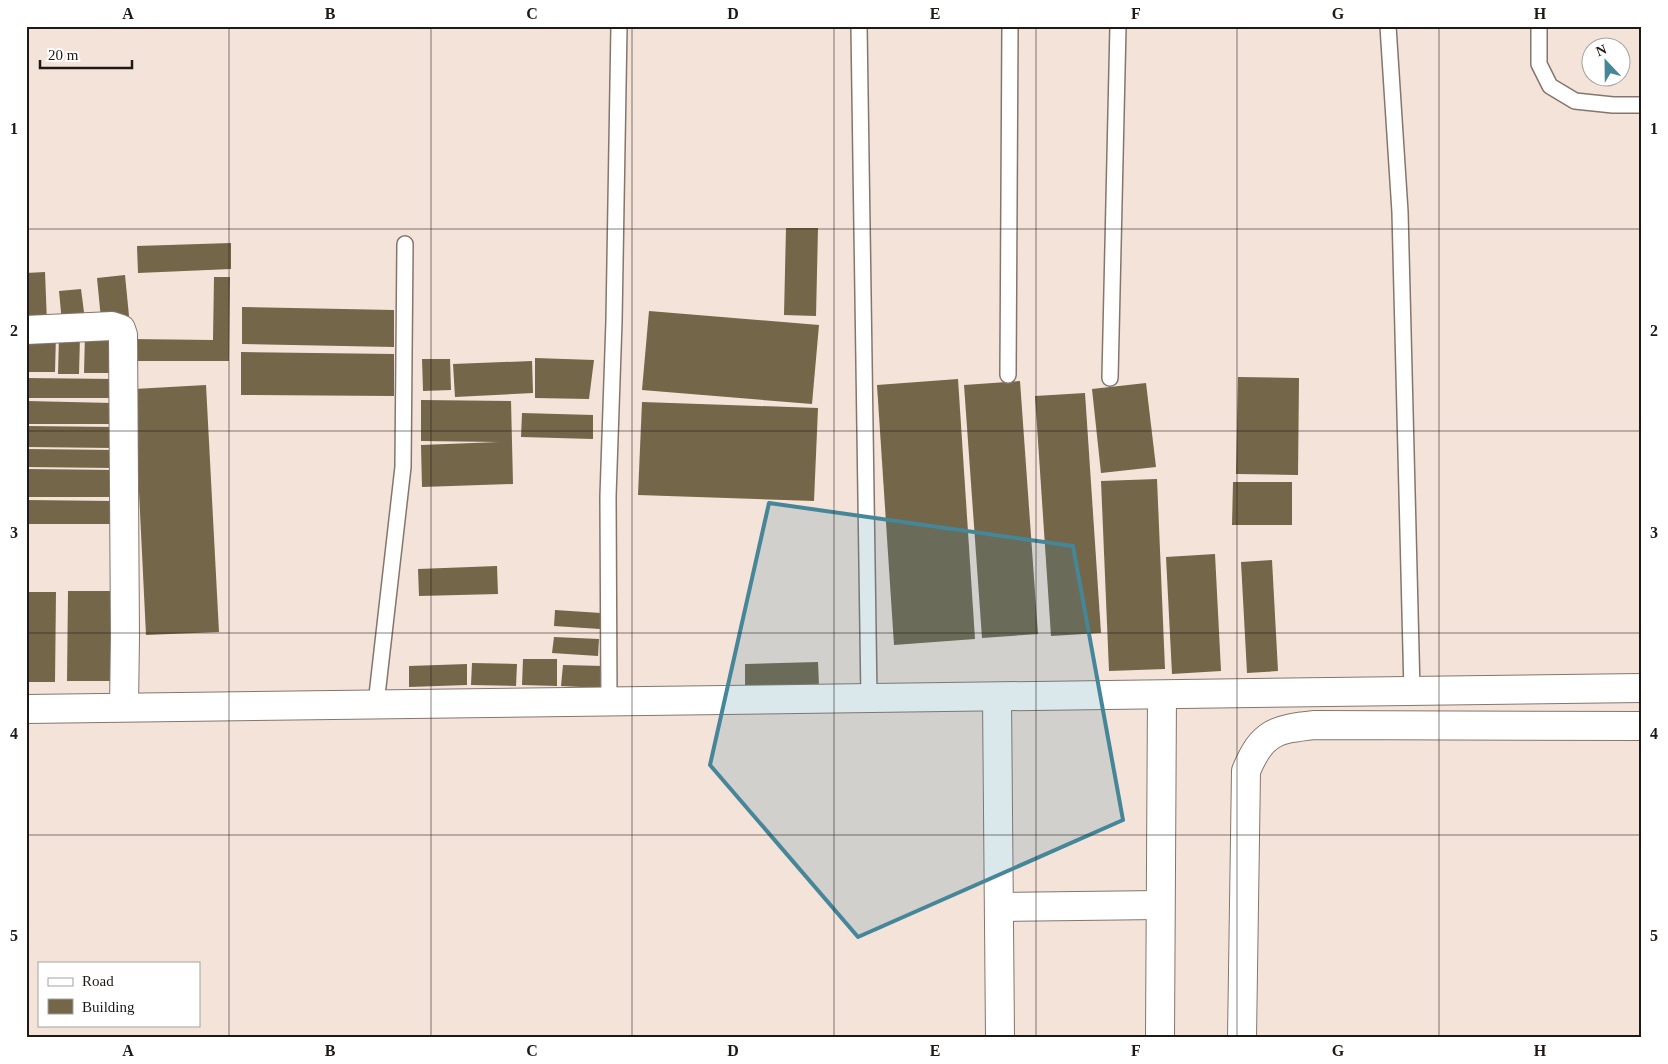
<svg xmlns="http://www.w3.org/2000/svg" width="1668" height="1064" viewBox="0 0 1668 1064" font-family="Georgia,serif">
<rect width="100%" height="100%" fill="#f4e3d9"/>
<g fill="#736649">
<polygon points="786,228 818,228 816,316 784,315"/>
<polygon points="231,243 231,269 138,273 137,246"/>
<polygon points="45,272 47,323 26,323 26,273"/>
<polygon points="125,275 129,316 101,319 97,278"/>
<polygon points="214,277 230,277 229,361 130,361 130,339 213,340"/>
<polygon points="81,289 85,320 62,323 59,291"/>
<polygon points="242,307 394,310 394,347 242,344"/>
<polygon points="649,311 819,325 812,404 642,390"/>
<polygon points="85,334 111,334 110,373 84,373"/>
<polygon points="27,335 56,335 55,372 27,372"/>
<polygon points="59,336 80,336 79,374 58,374"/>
<polygon points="241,352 394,354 394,396 241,395"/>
<polygon points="535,358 594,360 589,399 535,398"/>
<polygon points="422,359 450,359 451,390 423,391"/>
<polygon points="532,361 533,393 455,397 453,364"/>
<polygon points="1238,377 1299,378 1298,475 1236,474"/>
<polygon points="26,378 114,379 113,398 26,398"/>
<polygon points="958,379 975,639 894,645 877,385"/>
<polygon points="1020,381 1038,634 982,638 964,385"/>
<polygon points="1146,383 1156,467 1101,473 1092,389"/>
<polygon points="206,385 219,632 146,635 134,389"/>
<polygon points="1085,393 1101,633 1051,636 1035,396"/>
<polygon points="421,400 511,401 513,484 422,487 421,445 499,442 421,441"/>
<polygon points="26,401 112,403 112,424 26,424"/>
<polygon points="642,402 818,408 814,501 638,495"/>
<polygon points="522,413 593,415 593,439 521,437"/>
<polygon points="27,426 114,427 114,448 27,447"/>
<polygon points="26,449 114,450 114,468 26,467"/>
<polygon points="27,469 115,470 115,497 27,497"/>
<polygon points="1157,479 1165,669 1109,671 1101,481"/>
<polygon points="1233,482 1292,482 1292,525 1232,525"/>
<polygon points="26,500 111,501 111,524 26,524"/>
<polygon points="1215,554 1221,671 1172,674 1166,557"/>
<polygon points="1272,560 1278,671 1247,673 1241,562"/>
<polygon points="497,566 498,594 419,596 418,569"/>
<polygon points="68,591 116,591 114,681 67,681"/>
<polygon points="26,592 56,592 55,682 26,682"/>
<polygon points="555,610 601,613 600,629 554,626"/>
<polygon points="554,637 599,639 598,656 552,653"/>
<polygon points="523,659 557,659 557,686 522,685"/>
<polygon points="818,662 819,686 745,688 745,664"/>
<polygon points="472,663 517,664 516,686 471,685"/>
<polygon points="467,664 467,685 409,687 409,666"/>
<polygon points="563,665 603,666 602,688 561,686"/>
</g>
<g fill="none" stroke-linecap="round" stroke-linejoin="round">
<g stroke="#85766d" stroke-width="18">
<g id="lane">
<polyline points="859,26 869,698"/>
<polyline points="1388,26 1400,212 1412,691"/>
<polyline points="1539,26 1539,64 1550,86 1575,101 1613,105 1642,105"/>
<polyline points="1008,375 1010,26"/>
<polyline points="1110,378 1118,26"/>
<polyline points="609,701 608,496 614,321 619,26"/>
<polyline points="376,704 403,467 405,244"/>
</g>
</g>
<g stroke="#85766d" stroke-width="30">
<g id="street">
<polyline points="26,330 112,326 121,329 123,335 125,637 124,707"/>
<polyline points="997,697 1000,1038"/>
<polyline points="26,709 1642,688"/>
<polyline points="999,907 1160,905"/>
<polyline points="1160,1038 1162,695"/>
<path d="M1242,1038L1246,771C1262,732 1276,729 1315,725L1642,726"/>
</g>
</g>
<use href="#lane" stroke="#fff" stroke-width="15"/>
<use href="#street" stroke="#fff" stroke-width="28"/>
</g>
<path fill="#468699" fill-opacity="0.2" stroke="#468699" stroke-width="4" stroke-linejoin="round" d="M769,503L1073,546L1123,820L858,937L710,765Z"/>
<path fill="none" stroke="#1f1915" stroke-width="1" stroke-opacity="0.55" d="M229,26V1038M431,26V1038M632,26V1038M834,26V1038M1036,26V1038M1237,26V1038M1439,26V1038M26,229H1642M26,431H1642M26,633H1642M26,835H1642"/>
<rect width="1668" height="1064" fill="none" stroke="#ffffff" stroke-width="55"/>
<rect x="38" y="962" width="162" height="65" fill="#ffffff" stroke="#a5a3a1"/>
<rect x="48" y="978" width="25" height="8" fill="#ffffff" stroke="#a5a3a1"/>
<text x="82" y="986" font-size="15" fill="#1f1915">Road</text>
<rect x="48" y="999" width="25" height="15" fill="#736649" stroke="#a5a3a1"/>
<text x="82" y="1012" font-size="15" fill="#1f1915">Building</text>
<g transform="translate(1606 62) rotate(338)"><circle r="24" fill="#ffffff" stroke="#a5a3a1"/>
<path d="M0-4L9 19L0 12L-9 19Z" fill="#468699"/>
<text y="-8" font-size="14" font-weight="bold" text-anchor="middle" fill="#1f1915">N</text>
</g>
<path d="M40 60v8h92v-8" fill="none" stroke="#1f1915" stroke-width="2.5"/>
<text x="48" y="60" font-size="15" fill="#1f1915" stroke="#ffffff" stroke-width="4" paint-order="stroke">20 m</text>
<rect x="28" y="28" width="1612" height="1008" fill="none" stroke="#1f1915" stroke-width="2"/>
<g font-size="16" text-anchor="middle" font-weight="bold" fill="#1f1915">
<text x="128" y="19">A</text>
<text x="330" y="19">B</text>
<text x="532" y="19">C</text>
<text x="733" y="19">D</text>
<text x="935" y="19">E</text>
<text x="1136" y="19">F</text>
<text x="1338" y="19">G</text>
<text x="1540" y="19">H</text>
<text x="14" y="134">1</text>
<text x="1654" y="134">1</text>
<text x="14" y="336">2</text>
<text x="1654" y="336">2</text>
<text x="14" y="538">3</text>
<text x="1654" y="538">3</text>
<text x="14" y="739">4</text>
<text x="1654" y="739">4</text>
<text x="14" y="941">5</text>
<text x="1654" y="941">5</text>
<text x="128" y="1056">A</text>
<text x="330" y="1056">B</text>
<text x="532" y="1056">C</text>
<text x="733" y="1056">D</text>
<text x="935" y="1056">E</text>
<text x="1136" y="1056">F</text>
<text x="1338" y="1056">G</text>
<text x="1540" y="1056">H</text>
</g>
</svg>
